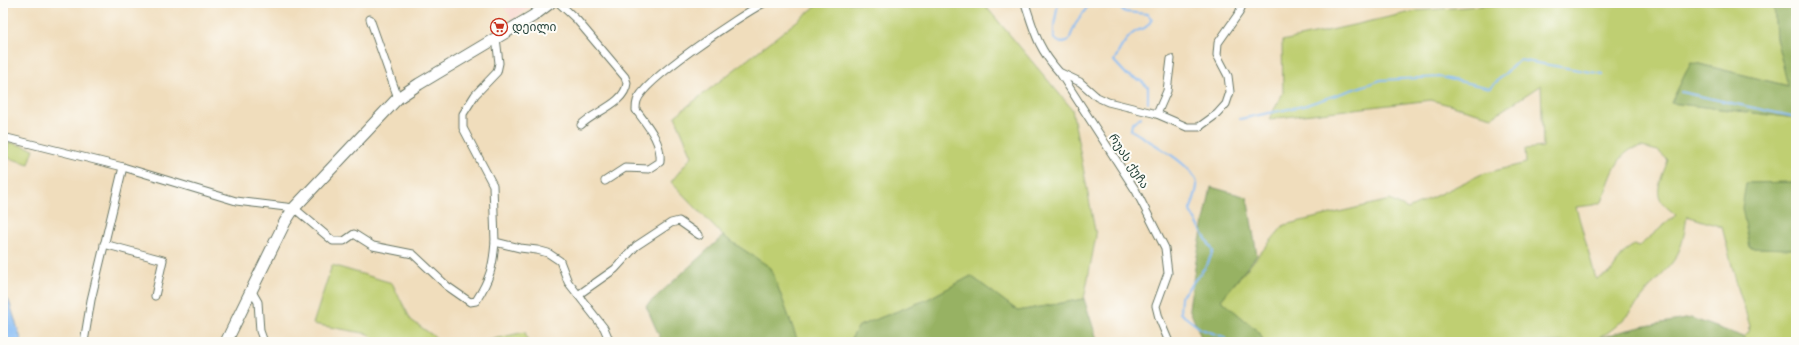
<svg xmlns="http://www.w3.org/2000/svg" width="1799" height="345" viewBox="0 0 1799 345" font-family="'Shantell Sans','Noto Sans Georgian',sans-serif">
<rect width="100%" height="100%" fill="#fdfcf7"/>
<filter id="ink" filterUnits="userSpaceOnUse"><feTurbulence type="fractalNoise" baseFrequency=".025" numOctaves="2"/><feDisplacementMap in="SourceGraphic" scale="8" xChannelSelector="R" yChannelSelector="G"/><feConvolveMatrix kernelMatrix="1 2 1 2 8 2 1 2 1" color-interpolation-filters="sRGB"/></filter>
<filter id="wash" filterUnits="userSpaceOnUse"><feTurbulence type="fractalNoise" baseFrequency=".012" numOctaves="4" result="noise"/><feDisplacementMap in="SourceGraphic" scale="16" xChannelSelector="R" yChannelSelector="G"/><feGaussianBlur stdDeviation="0.9" result="paint"/><feColorMatrix in="noise" values="0 0 0 0 0 0 0 0 0 0 0 0 0 0 0 0 0 1.4 0 .05"/><feComposite in="paint" operator="in"/></filter>
<g filter="url(#wash)">
<rect width="100%" height="100%" fill="#f0ddbc"/>
<polygon fill="#f7d1c8" points="501,3 535,3 513,21"/>
<g fill="#bfcf72" stroke="#6f8653" fill-rule="evenodd">
<polygon points="820,3 983,3 1072,109 1096,236 1084,299 1018,311 971,276 926,300 859,326 849,342 798,342 771,268 723,236 671,182 692,156 675,116"/>
<path d="M1516,3H1774L1776,38L1789,86L1691,62L1671,103L1796,118V182L1746,183L1750,248L1796,249V342H1749L1744,337L1749,332L1750,326L1737,285L1722,227L1687,216C1685,228 1684,240 1679,251C1673,265 1661,274 1652,285C1634,308 1618,331 1590,342H1264L1259,332L1221,300L1284,225L1390,200L1408,209L1482,174L1526,163L1525,149L1543,147L1541,85L1492,117L1431,100L1269,119L1283,93L1282,41L1416,11ZM1642,147L1658,151L1668,160C1664,172 1654,190 1661,201C1665,206 1671,211 1676,215L1638,247L1634,245L1625,251L1610,273L1596,279L1576,207L1594,205L1602,202C1608,186 1614,160 1630,150C1633,148 1638,148 1642,147Z"/>
<polygon points="9,142 34,149 29,164 5,157"/>
<polygon points="332,265 392,283 411,320 442,342 377,342 369,334 313,324"/>
<polygon points="525,332 528,342 480,342"/>
</g>
<g fill="#97b264" stroke="#5b784c">
<polygon points="1774,3 1796,3 1796,118 1671,103 1691,62 1788,86 1776,38"/>
<polygon points="1796,182 1796,249 1750,248 1742,208 1746,183"/>
<polygon points="1211,187 1247,197 1257,255 1221,300 1259,332 1264,342 1203,342 1189,308 1196,261"/>
<polygon points="723,236 771,268 798,342 662,342 646,306"/>
<polygon points="971,276 1018,311 1084,299 1098,342 849,342 859,326 926,300"/>
<path d="M1691,318L1744,337L1749,342H1590C1621,329 1657,324 1691,318Z"/>
</g>
<polygon fill="#85bbf4" stroke="#527c94" points="3,294 9,301 22,342 3,342"/>
<g fill="none" stroke-linecap="round" stroke-linejoin="round">
<g stroke="#85bbf4" stroke-width="2">
<polyline points="1058,3 1054,26 1054,39 1061,43 1069,40 1075,25 1090,3"/>
<path d="M1115,3L1125,12L1147,14L1152,19C1144,33 1142,26 1132,34C1123,42 1119,51 1114,61L1127,75L1141,81L1148,87V103"/>
<polyline points="1681,92 1796,117"/>
<path d="M1141,117L1132,123L1131,130C1148,141 1194,164 1197,184C1198,189 1192,204 1190,211L1213,251L1207,265L1181,297L1180,313L1201,329L1224,337L1227,342"/>
<polyline points="1240,119 1303,106 1381,80 1440,77 1490,88 1519,60 1603,74"/>
</g>
</g>
</g>
<g filter="url(#ink)">
<g fill="none" stroke-linecap="round" stroke-linejoin="round">
<g stroke="#687564" stroke-width="9">
<g id="street">
<path d="M559,3L577,20L625,77L627,83C625,104 593,112 581,125"/>
<path d="M1025,3C1035,34 1038,48 1060,73L1136,191L1165,248L1168,273L1156,306L1159,318L1169,342"/>
<polyline points="370,19 398,98"/>
<polyline points="496,38 499,63 497,72 475,95 463,114 463,128 493,185 495,242 520,248 537,250 548,253 560,261 568,282 604,328 610,342"/>
<polyline points="1061,73 1080,82 1097,97 1108,102 1157,114 1187,127 1199,127 1217,114 1226,104 1230,92 1228,76 1217,55 1218,43 1239,13 1243,3"/>
<polyline points="1157,114 1167,91 1171,59"/>
<path d="M3,137L123,167L236,201L294,208L333,241H344L354,234L373,246L413,254L447,286L470,302L476,301C490,279 493,267 495,242"/>
<path d="M605,181L625,168L649,169L660,162C662,142 648,126 636,110C636,108 636,104 637,101C643,80 741,15 764,3"/>
<polyline points="104,244 163,260 155,296"/>
<polyline points="251,290 258,302 260,331 264,342"/>
<polyline points="578,295 615,269 636,246 671,223 679,221 699,235"/>
<polyline points="84,342 91,300 123,167"/>
</g>
</g>
<g stroke="#687564" stroke-width="13">
<polyline id="secondary" points="226,342 285,222 294,208 398,98 419,84 533,16 550,3"/>
</g>
<use href="#street" stroke="#fff" stroke-width="7"/>
<use href="#secondary" stroke="#fff" stroke-width="11"/>
</g>
</g>
<defs>
<g id="supermarket-ring" transform="scale(0.9)"><circle r="9.5" fill="#fdfcf7" stroke="#c8321e" stroke-width="1.5"/><path d="M-6-5.5h2.5l.6 2H6L4.5 2H-2.5L-4.4-4H-6ZM-1.5 3.2a1.3 1.3 0 1 0 .1 0ZM3 3.2a1.3 1.3 0 1 0 .1 0Z" fill="#c8321e"/></g>
</defs>
<g fill-rule="evenodd">
<use href="#supermarket-ring" x="499" y="27"/>
</g>
<g text-anchor="middle" stroke-width="4" stroke-linejoin="round" paint-order="stroke">
<g font-size="12" fill="#1f3d34" stroke="#fdfcf7" text-anchor="start">
<text x="512" y="31">დეილი</text>
</g>
<g font-size="12" fill="#1f3d34" stroke="#fdfcf7">
<text transform="translate(1129 161) rotate(57)" y="4">რუას ქუჩა</text>
</g>
</g>
<rect width="1799" height="345" fill="none" stroke="#fdfcf7" stroke-width="16"/>
</svg>
